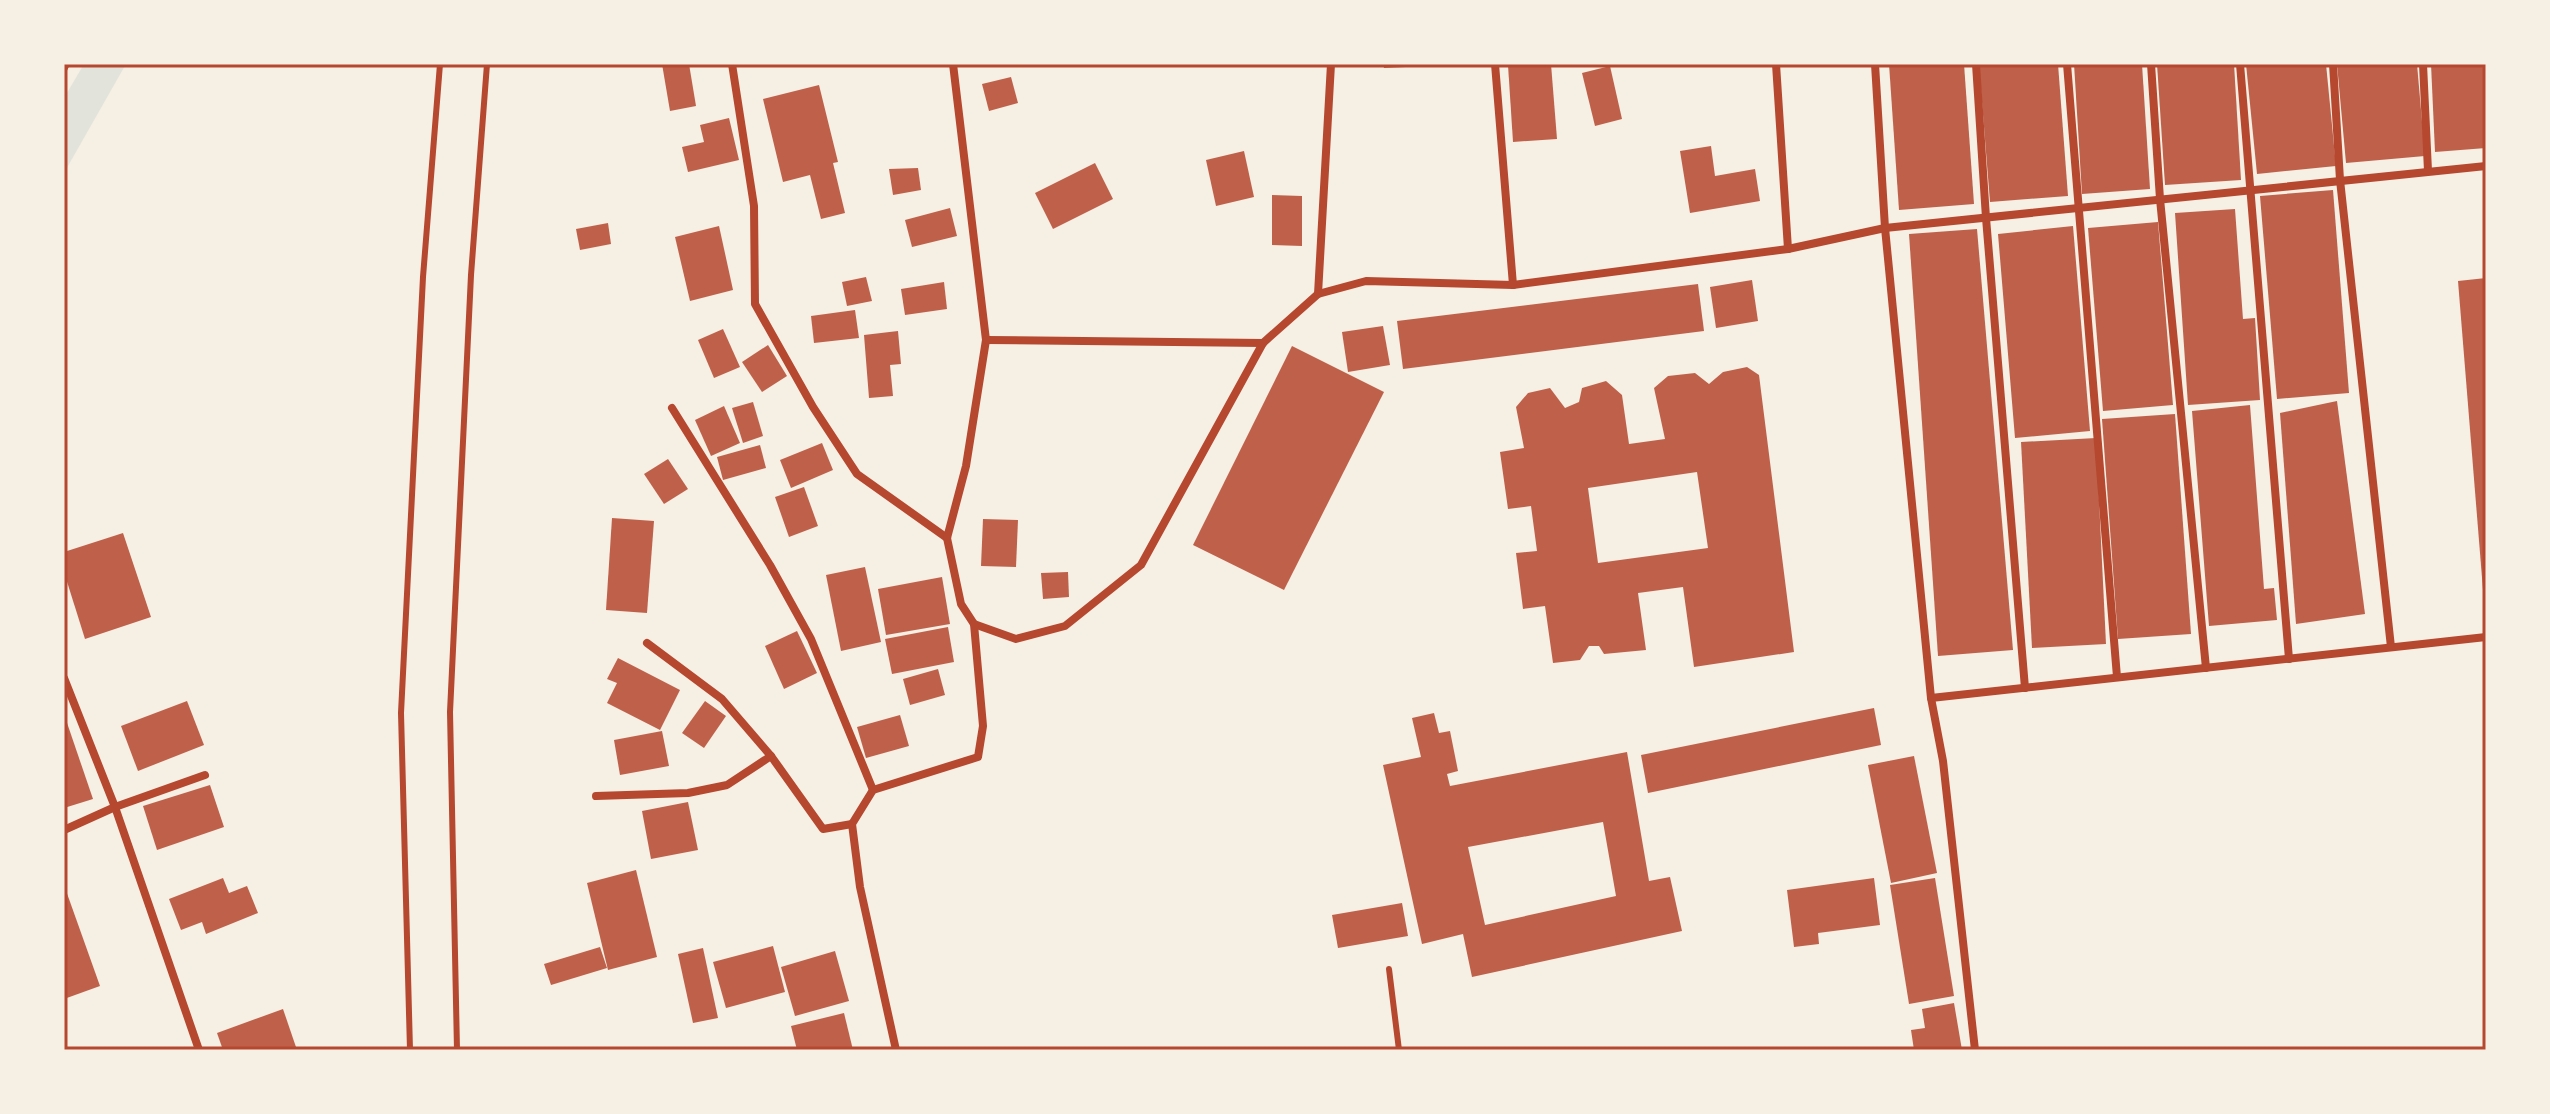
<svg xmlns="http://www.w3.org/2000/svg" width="2550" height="1114" viewBox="0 0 2550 1114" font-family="Literata,serif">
<rect width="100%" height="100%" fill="#f6efe4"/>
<polygon fill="#e2e4dc" points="84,64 126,64 64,173 64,98"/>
<g fill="#bf614a" fill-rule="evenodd">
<polygon points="662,64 689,64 696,106 670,111"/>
<polygon points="1383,64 1428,64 1428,66 1384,68"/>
<polygon points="1551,64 1557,139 1513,142 1508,65"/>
<polygon points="1889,64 1964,64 1974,204 1899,210"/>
<polygon points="1979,64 2058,64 2068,196 1990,202"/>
<polygon points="2074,64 2142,64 2150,189 2082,194"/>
<polygon points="2157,64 2234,64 2241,180 2165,185"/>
<polygon points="2246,64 2326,64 2336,166 2257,174"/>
<polygon points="2337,64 2417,64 2425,156 2346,163"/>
<polygon points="2431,64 2486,64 2486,148 2435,152"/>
<polygon points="1610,66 1622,119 1595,126 1582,73"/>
<polygon points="1011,77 1018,103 989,111 982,84"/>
<polygon points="819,85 838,162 833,163 845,213 821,219 810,175 783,182 763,99"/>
<polygon points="729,118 739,160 688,172 682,147 704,142 700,125"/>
<polygon points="1711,146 1715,176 1755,169 1760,201 1690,213 1680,151"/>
<polygon points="1244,151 1254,197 1216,206 1206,160"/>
<polygon points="1095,163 1113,199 1053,229 1035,193"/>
<polygon points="918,168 921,190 893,195 889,169"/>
<polygon points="2333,190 2349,393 2277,399 2260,196"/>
<polygon points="1272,195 1302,196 1302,246 1272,245"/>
<polygon points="950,208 957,236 912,247 905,220"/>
<polygon points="2235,209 2243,319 2255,318 2260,400 2188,405 2175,213"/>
<polygon points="2158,222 2173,405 2103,411 2088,228"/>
<polygon points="608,223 611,244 580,250 576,229"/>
<polygon points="719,226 733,290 690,301 675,237"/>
<polygon points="2073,226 2090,431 2015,438 1998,234"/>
<polygon points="1977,229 2013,650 1938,656 1909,234"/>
<polygon points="866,277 872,301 847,306 842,282"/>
<polygon points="2486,278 2486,590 2483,590 2458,281"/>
<polygon points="1752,280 1758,321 1716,328 1710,287"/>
<polygon points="944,282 947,309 905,315 901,289"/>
<polygon points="1698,284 1704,331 1403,369 1397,321"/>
<polygon points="855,310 859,338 814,343 811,316"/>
<polygon points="1383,326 1390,365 1348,372 1342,332"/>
<polygon points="723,329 740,367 714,378 698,340"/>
<polygon points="898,331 901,364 890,365 893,396 869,398 864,335"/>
<polygon points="768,345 787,376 762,392 742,362"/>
<polygon points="1292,346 1384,392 1284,590 1193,545"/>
<path d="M1747,367L1759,375L1794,652L1694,667L1683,587L1638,593L1646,650L1604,654L1599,646H1589L1580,660L1553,663L1545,606L1523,609L1516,553L1537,551L1531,506L1508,509L1500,452L1524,448L1516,407L1528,393L1550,388L1565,408L1579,402L1582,388L1606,381L1622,395L1629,444L1665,439L1654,388L1668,376L1695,373L1709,384L1723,372ZM1697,472L1708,548L1598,563L1588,488Z"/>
<polygon points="2337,401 2365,614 2296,624 2280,413"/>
<polygon points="753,402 763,436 743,443 732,408"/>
<polygon points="2250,405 2264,589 2274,588 2277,620 2209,626 2192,411"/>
<polygon points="724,406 740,443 711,456 695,420"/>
<polygon points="2175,414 2191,634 2118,639 2102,419"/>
<polygon points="2096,438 2106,644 2032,648 2021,442"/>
<polygon points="822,443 833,470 791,488 780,460"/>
<polygon points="760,445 766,468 723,480 717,457"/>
<polygon points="668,459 688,489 664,504 644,474"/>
<polygon points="804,487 818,526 789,537 775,497"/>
<polygon points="612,518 654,521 647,613 606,610"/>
<polygon points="983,519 1018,520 1016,567 981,566"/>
<polygon points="123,533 151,617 85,639 64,572 64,552"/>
<polygon points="865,567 881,642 841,651 826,575"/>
<polygon points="1068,572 1069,597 1043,599 1041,573"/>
<polygon points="942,577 950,624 886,635 878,589"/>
<polygon points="948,627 954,662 892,674 885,639"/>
<polygon points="797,631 817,673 784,689 765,646"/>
<polygon points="618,658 680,690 660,730 607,703 617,683 607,679"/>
<polygon points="938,669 945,695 910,705 903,679"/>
<polygon points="187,701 204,745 138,771 121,726"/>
<polygon points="705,701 726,716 704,748 682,733"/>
<polygon points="1874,708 1881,745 1648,793 1641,755"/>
<path d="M1434,713L1439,733L1450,731L1458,771L1447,774L1450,786L1627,752L1649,881L1670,877L1682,931L1472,977L1463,934L1422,944L1383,765L1421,757L1412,718ZM1603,822L1616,896L1485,925L1468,847Z"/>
<polygon points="64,714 93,799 64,808"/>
<polygon points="900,715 909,746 866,758 857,727"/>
<polygon points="662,731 669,766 620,775 614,740"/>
<polygon points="1914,756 1937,873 1891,883 1868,765"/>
<polygon points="210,785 224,827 157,850 143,806"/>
<polygon points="688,802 698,850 651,859 642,811"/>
<polygon points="636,870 657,957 608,970 587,883"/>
<polygon points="223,878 229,893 247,886 258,913 206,934 202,922 181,930 169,899"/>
<polygon points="1874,878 1880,925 1818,933 1819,944 1794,947 1787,890"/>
<polygon points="1935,878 1954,996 1909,1004 1890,885"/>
<polygon points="64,885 100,986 64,999"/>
<polygon points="1402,903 1408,936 1338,948 1332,915"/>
<polygon points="773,946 785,992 726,1008 713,962"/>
<polygon points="600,947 607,968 551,985 544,964"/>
<polygon points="703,948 718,1018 693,1023 678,954"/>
<polygon points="835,951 849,1001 795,1016 781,967"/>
<polygon points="1954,1003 1962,1050 1914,1050 1911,1030 1925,1028 1922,1009"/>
<polygon points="283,1009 297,1050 223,1050 217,1033"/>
<polygon points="844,1013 853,1050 797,1050 791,1026"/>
</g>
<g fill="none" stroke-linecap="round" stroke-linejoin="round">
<g stroke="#b5482f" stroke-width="6">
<polyline points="64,70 67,64"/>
<polyline points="1389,969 1399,1050"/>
<polyline points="410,1050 401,713 423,277 440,64"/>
<polyline points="457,1050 450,712 471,275 487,64"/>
</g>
<g stroke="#b5482f" stroke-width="8">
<polyline points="732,64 754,206 755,304 813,407 857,474 947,538"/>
<polyline points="953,64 986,340 966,466 947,538 961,604 974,624 1016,639 1065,626 1141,565 1263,343 1318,294 1331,64"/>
<polyline points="1495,64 1513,285"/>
<polyline points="1776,64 1788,249"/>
<polyline points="1875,64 1885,228 1931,698 1943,761 1975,1050"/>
<polyline points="1976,64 1986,218 2025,688"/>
<polyline points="2067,64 2117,677"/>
<polyline points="2151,64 2160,199 2206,668"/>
<polyline points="2240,64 2289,659"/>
<polyline points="2333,64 2340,180 2391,647"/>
<polyline points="2423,64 2428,171"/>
<polyline points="1318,294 1366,281 1513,285 1788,249 1885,228 2486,166"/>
<polyline points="986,340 1263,343"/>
<polyline points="672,408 770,565 811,639 873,790"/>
<polyline points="647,643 722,699 771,756 823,829 852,824"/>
<polyline points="64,678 115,807 199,1050"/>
<polyline points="1931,698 2486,637"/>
<polyline points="596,796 688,793 727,785 771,756"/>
<polyline points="64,830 115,807 205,775"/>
<polyline points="896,1050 860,887 852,824 873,790 978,757 983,726 974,624"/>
</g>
</g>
<rect width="2550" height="1114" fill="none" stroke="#f6efe4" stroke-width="132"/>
<rect x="66" y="66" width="2418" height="982" fill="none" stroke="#b5482f" stroke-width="3"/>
</svg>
